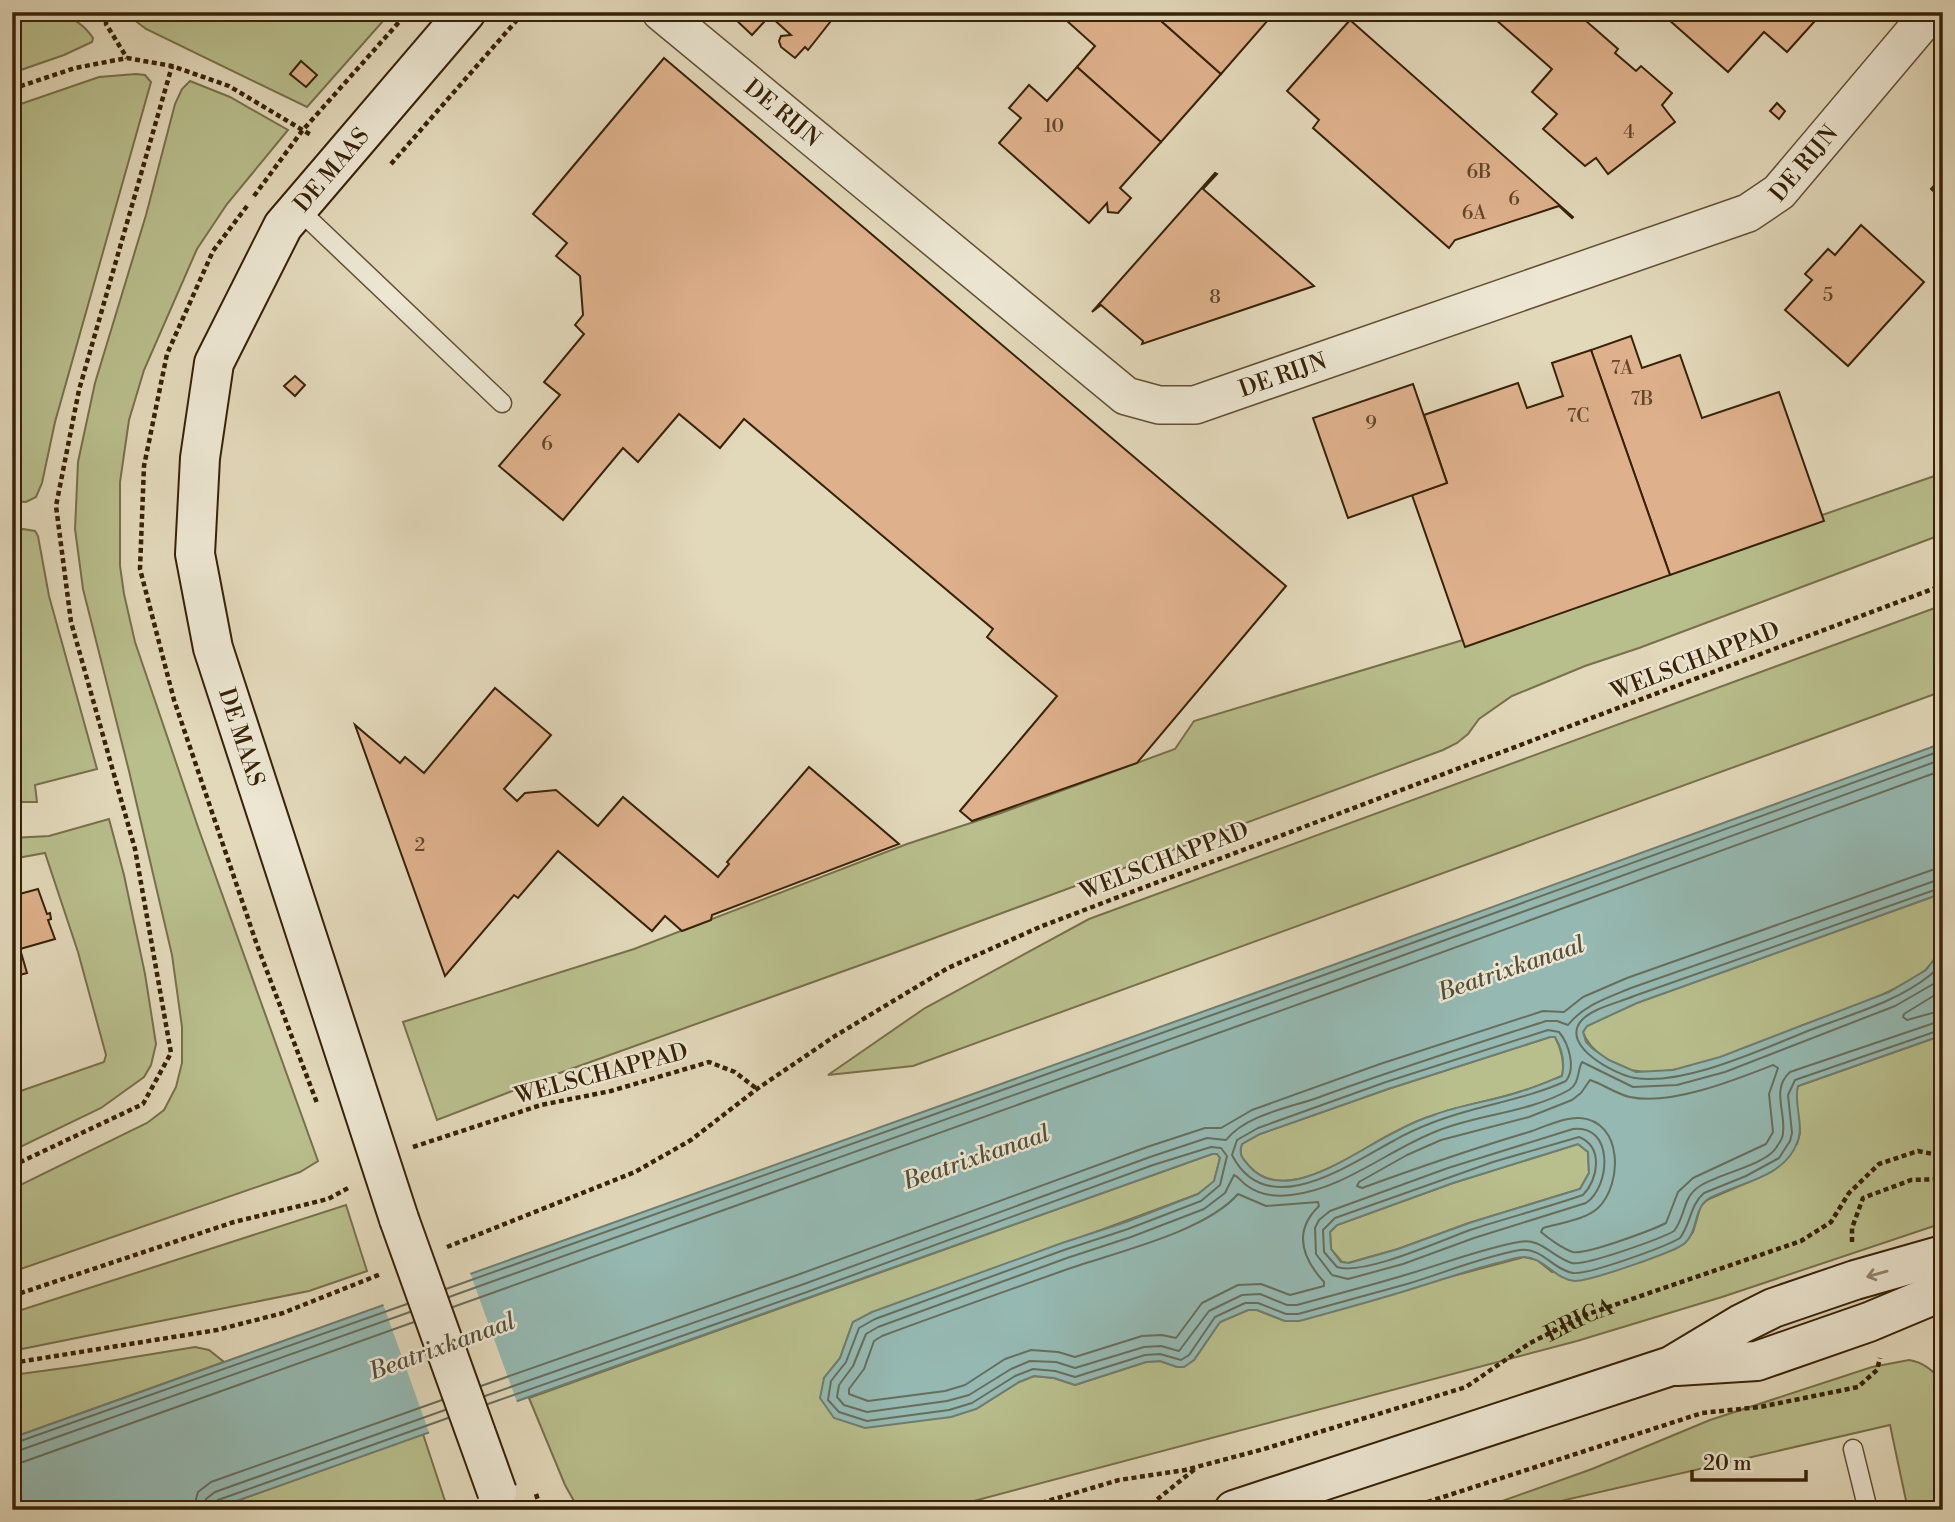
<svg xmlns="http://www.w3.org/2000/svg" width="1955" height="1522" viewBox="0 0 1955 1522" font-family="'Libre Bodoni',serif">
<rect width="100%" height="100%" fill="#e2d8ba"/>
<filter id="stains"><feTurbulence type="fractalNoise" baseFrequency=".00286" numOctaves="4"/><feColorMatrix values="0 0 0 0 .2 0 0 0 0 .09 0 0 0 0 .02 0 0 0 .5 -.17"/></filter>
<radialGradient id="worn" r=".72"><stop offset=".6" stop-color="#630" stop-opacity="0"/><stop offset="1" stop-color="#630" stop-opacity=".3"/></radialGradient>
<g fill="#b8be8c" stroke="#78704a" stroke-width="2">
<path d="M12,12C43,12 73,8 93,38L92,42L64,55L12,73Z"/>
<polygon points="124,12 391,12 307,107 146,29"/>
<polygon points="136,74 145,75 151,82 55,422 42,483 36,497 26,502 12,501 12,107 99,77"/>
<polygon points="190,81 230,97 288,130 227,204 197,249 144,370 129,420 120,482 120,566 124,594 135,642 199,830 318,1161 300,1172 12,1272 12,1189 147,1123 164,1110 176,1087 182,1063 182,1027 172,955 129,771 83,589 75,529 78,462 95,383 146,215 175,104 182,89"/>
<polygon points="1943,473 1943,534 1639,648 1585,666 1512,696 1479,719 1468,734 1457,743 1443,750 894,953 554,1075 437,1120 403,1022 634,949 907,844 1001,813 1175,749 1194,721 1463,640"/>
<polygon points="23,529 35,531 38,536 49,596 97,769 35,785 37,802 12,802 12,530"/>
<polygon points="1943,605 1943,691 913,1066 828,1075 925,1008 1089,919"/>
<polygon points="109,819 124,875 145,974 156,1044 151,1065 144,1077 101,1108 12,1151 12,1094 104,1062 106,1055 78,952 45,853 12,859 12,838 49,836"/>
<path d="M1943,893C1943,907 1947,942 1940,951C1935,958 1930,967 1923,972C1886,997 1843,1010 1801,1026C1756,1044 1686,1078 1637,1071C1618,1069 1589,1051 1583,1032L1587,1026L1636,1003Z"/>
<polygon points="1943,1035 1943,1223 1722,1297 1577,1341 940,1510 579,1510 565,1485 529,1398 1212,1154 1217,1154 1220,1158 1214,1182 1198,1194 853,1322 840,1358 824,1378 976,1409 1019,1382 1034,1376 1054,1378 1075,1385 1146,1362 1160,1361 1177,1367 1194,1360 1220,1322 1248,1310 1257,1310 1285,1321 1524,1257 1537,1260 1552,1272 1610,1272 1675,1249 1685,1243 1693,1232 1701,1205 1709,1199 1749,1182 1797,1144 1800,1133 1795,1095 1798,1086"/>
<path d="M1550,1037H1555C1561,1048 1565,1063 1562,1076C1549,1081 1536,1087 1522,1091C1494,1101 1463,1104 1434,1115C1421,1119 1408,1125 1395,1132C1359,1149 1287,1207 1250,1167C1243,1159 1238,1155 1242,1144L1260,1134L1388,1089Z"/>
<polygon points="1578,1144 1588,1152 1589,1173 1580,1189 1469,1223 1398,1249 1348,1263 1342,1262 1331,1249 1330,1232 1337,1225 1453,1183"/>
<polygon points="346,1205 367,1271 309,1291 12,1351 12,1313"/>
<polygon points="195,1347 209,1350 224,1362 12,1438 12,1375 79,1366"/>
<path d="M1909,1360C1924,1362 1934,1371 1943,1383V1510H1908L1890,1425L1522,1510H1477L1592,1469L1710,1420L1872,1367Z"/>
<polygon points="423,1434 448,1510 211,1510"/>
</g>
<path fill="#95b9b2" stroke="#6f7d6e" stroke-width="2" fill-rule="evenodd" d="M1943,743V893L1637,1003L1587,1026L1583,1032L1586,1042L1593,1049L1609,1060L1636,1072L1673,1070L1720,1057L1889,992L1926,970L1943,948V1035L1798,1086C1793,1104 1805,1125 1797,1143C1784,1178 1740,1182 1710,1198C1693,1207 1699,1230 1685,1243C1675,1252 1590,1281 1575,1281C1555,1280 1543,1256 1523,1257C1517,1257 1509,1260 1502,1262C1475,1268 1448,1278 1421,1286C1381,1299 1339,1310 1299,1321H1285L1257,1310H1248L1220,1322L1194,1360L1184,1367H1177L1160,1361L1146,1362L1075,1385L1054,1378L1034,1376L1019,1382L976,1409L951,1417L865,1428L834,1418L820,1398L824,1378L840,1358L853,1322L872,1312L1062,1243L1126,1222L1198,1194L1214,1181L1220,1158L1217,1154H1212L211,1510H12V1438L1322,969ZM1550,1037H1555C1562,1049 1565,1063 1562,1076C1549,1081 1536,1087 1522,1091C1494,1101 1463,1104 1434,1115C1421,1119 1408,1125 1395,1132C1359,1149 1286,1207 1250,1167C1243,1159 1238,1155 1242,1144L1260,1134L1388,1089ZM1578,1144L1588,1152L1589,1173L1580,1189L1469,1223L1398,1249L1349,1263L1341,1262L1331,1249L1330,1232L1337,1225L1453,1183Z"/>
<polygon fill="#e2d8ba" points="469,1270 518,1405 430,1435 382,1301"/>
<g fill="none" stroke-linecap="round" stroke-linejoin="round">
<g stroke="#666e5c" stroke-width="2">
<path d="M1943,887L1634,996C1618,1003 1592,1008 1581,1021C1560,1046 1616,1075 1635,1078C1686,1086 1766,1047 1813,1029C1852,1014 1896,1002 1929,976C1935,972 1939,965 1943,960"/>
<path d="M1943,974L1935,983L1895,1006L1725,1072L1677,1085L1633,1087L1582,1062C1577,1071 1580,1083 1569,1090C1528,1113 1479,1114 1437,1131C1388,1150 1344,1189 1291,1195C1275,1197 1259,1195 1246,1185C1241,1181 1239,1177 1234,1175L1225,1193L1204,1209L1131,1237L1067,1258L878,1327L866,1334L853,1366L839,1385L837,1397L844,1405L867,1412L947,1401L969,1395L1011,1369L1030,1361L1056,1362L1075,1368L1144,1347L1161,1346L1179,1351L1209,1311L1242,1295L1260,1294L1287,1305H1297C1333,1295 1369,1286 1405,1275C1443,1264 1480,1249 1519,1242C1541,1237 1553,1258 1572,1263C1585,1266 1660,1239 1674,1231C1686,1216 1682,1197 1700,1186C1718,1174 1765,1165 1776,1148C1779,1143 1783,1139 1783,1133C1786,1112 1771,1089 1790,1072L1943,1020"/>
<polyline points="1943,990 1904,1014 1903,1017 1907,1020 1943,1010"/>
<path d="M1548,1030L1559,1032C1569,1044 1576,1068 1566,1081C1522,1101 1477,1105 1434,1122C1421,1127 1407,1133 1395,1140C1350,1164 1267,1224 1232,1155L1237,1140L1258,1128L1386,1082Z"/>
<path d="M1773,1065L1778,1068L1769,1094L1773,1132L1766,1144L1693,1178L1678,1192L1666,1223C1652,1230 1586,1255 1573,1252C1563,1249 1548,1238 1541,1232L1543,1228C1560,1223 1585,1220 1598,1208C1623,1184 1623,1121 1580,1118C1564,1117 1544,1127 1529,1132C1472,1149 1417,1168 1362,1188L1357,1186L1359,1182L1407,1155L1441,1140L1529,1117L1572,1100L1581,1093L1590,1080C1603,1084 1616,1094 1630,1097C1670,1106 1735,1080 1773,1065Z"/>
<path d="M1573,1129C1614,1124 1611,1186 1586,1203L1474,1238L1403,1264L1348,1279L1332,1275L1316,1254L1315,1228L1319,1220L1330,1211L1448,1168Z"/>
<path d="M1579,1137C1604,1147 1598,1180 1583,1195C1545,1208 1507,1218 1470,1230C1442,1240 1363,1276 1337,1267L1324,1252L1323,1230L1335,1218L1493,1162Z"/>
<path d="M1238,1194L1266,1206L1318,1202L1319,1206C1293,1231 1302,1258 1324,1282V1286L1290,1295L1261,1284L1238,1285L1202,1303L1176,1338L1162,1335L1142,1336L1075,1357L1058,1352L1031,1350L1005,1359L965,1385L945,1391L868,1401L849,1394V1389L864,1369L874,1341L882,1336C944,1313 1006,1291 1068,1269C1116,1252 1205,1232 1238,1194Z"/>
<polyline points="446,1289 1324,975 1943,750"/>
<polyline points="449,1297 1327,983 1943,759"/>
<polyline points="453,1307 1330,993 1943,770"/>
<polyline points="481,1386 800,1274 1147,1147 1205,1128 1221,1128 1252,1110 1380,1064 1543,1011 1564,1012 1583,997 1627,978 1932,870 1943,868"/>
<path d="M485,1396L804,1284L1150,1157L1207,1138L1226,1140C1246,1115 1288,1108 1317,1098C1393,1070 1469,1046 1546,1021H1557L1568,1025C1584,1005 1607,998 1631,988L1943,878"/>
<path d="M488,1404L807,1292L1153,1165L1211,1147L1221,1148L1227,1156L1220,1185L1201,1201L1128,1229L1064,1250L875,1319L859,1328L846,1362L831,1381L828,1400L839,1412L867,1421L949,1410L972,1403L1015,1376L1033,1369L1055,1371L1075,1377L1145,1355L1160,1354L1181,1360L1189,1355L1215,1317L1245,1303H1258L1286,1314H1298C1334,1304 1371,1294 1407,1284C1444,1273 1481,1257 1520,1250C1542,1247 1553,1270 1573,1273C1588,1275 1665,1247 1680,1238C1691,1223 1690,1205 1704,1193L1746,1176L1779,1158L1790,1141L1792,1133L1788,1095L1795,1080L1943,1029"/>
<polyline points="12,1444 407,1304"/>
<polyline points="12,1453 410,1312"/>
<polyline points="12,1463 23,1462 414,1322"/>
<polyline points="193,1510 198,1492 211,1482 442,1400"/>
<polyline points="204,1510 206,1499 215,1492 445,1410"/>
<polyline points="213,1510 213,1504 218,1500 448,1418"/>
</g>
</g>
<g fill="#deb18c" stroke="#372207" stroke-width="2">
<polygon points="741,12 752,12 764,22 752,35 735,19"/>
<polygon points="776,12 838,12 808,50 805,47 795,58 781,47 779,41 781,36 791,35 771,17"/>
<polygon points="1057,12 1151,12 1221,74 1161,142 1077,67 1095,46"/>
<polygon points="1151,12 1275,12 1221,74"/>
<polygon points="1487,12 1594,12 1586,21 1618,49 1615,53 1636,71 1641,66 1672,93 1662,105 1675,122 1608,174 1596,158 1585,166 1543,129 1557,114 1532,92 1552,69"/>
<polygon points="1660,12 1823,12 1787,52 1764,32 1728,72"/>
<polygon points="1350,20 1573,217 1572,218 1559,206 1455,240 1449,248 1313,128 1319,120 1287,91"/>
<polygon points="664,58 1286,586 1137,763 972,821 960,811 1057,696 987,637 993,629 744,419 720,448 679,414 638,462 623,448 563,520 499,466 560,395 544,382 584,334 575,325 583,315 580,276 556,256 567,243 533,214"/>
<polygon points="301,61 317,75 306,87 290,74"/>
<polygon points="1077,67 1161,142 1120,188 1131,198 1118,213 1108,212 1107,203 1089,223 999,143 1021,118 1009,108 1029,85 1047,101"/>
<polygon points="1777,103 1785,111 1779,119 1770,111"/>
<polygon points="1215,173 1217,174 1203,189 1314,286 1142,344 1143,341 1101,305 1092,312"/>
<polygon points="1943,176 1943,200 1931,189"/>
<polygon points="1861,225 1924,282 1848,366 1785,310 1812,280 1805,274 1828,249 1835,255"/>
<polygon points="1631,336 1642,368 1680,355 1702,418 1779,392 1824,521 1670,575 1591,350"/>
<polygon points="1591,350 1670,575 1465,647 1412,495 1447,483 1424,415 1518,383 1527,408 1563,396 1552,363"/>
<polygon points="295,376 305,385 295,396 284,386"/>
<polygon points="1413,384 1447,483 1348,518 1313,418"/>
<polygon points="495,688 551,735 504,789 517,801 525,793 556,790 598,826 623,797 718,877 729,864 727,862 809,767 899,844 712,915 711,920 682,931 665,916 652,931 558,851 518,898 514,895 445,976 355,725 400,763 405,757 424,773"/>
<polygon points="38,889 47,914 50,913 51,919 48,920 55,939 20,949 27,973 12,977 12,896"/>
</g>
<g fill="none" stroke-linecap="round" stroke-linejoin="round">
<g stroke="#625034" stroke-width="21">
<g id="lane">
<polyline points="298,209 502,403"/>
<polyline points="1853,1449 1868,1510"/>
</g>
</g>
<g stroke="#625034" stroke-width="40">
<g id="street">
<path id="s2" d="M661,12L1126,396L1159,405H1195L1748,213L1779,192L1931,12"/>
</g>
</g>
<g stroke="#372207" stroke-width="42">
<g id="secondary">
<path id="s3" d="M399,1219L213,648L195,554L200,458L214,363L283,226L466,12"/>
<polyline points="1677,1366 1757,1361 1869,1322 1943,1291"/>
<polyline points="1234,1510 1671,1366 1741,1324 1773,1308 1855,1280 1943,1255"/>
</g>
</g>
<g stroke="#372207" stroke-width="4.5" stroke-dasharray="5 3.5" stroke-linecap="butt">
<polyline points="92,12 106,23"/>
<polyline points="106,12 106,24 127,58"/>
<polyline points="12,89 75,68 127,58 172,66 229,86 311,135"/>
<polyline points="391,164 524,12"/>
<polyline points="254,196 302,131 408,12"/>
<polyline points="247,206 213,251 167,354 144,466 140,569 174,700 257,945 317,1103"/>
<polyline points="413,1147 541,1105 611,1091 709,1062 735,1072 757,1089"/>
<polyline points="12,1166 143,1104 171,1053 135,849 71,622 56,506 79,390 172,66"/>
<polyline points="1852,1242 1852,1228 1863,1198 1911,1180 1943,1179"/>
<polyline points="447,1247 635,1172 691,1140 757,1089 835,1036 948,968 1042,926 1943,585"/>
<polyline points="12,1296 234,1222 328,1199 350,1187"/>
<polyline points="12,1363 217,1330 283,1313 381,1274"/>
<polyline points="536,1494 541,1510"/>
<path id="s1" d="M1017,1510L1119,1480L1185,1470L1264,1449L1466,1387L1530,1343L1588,1314L1801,1241L1831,1222L1849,1193L1879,1164L1918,1151L1943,1156"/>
<polyline points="1144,1510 1195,1469"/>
<polyline points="1403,1510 1702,1413 1760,1407 1858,1387 1877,1370 1880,1358"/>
</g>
<use href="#lane" stroke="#ece6d2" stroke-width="18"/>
<use href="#street" stroke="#ece6d2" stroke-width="37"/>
<use href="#secondary" stroke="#ece6d2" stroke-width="38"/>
<g stroke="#372207" stroke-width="42" stroke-linecap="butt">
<polyline id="secondary-bridge" points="399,1219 497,1492"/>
</g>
<use href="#secondary-bridge" stroke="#ece6d2" stroke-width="38"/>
</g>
<defs><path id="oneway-shaft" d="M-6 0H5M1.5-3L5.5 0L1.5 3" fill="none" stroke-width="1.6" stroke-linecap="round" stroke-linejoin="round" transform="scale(1.75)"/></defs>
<use stroke="#92846c" href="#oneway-shaft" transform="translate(1877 1274) rotate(164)"/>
<g text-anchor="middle" stroke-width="5" stroke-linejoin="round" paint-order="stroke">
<g font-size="19" fill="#614628">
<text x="1054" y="132">10</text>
<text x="1629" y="138">4</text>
<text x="1479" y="178">6B</text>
<text x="1514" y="205">6</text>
<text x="1474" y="219">6A</text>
<text x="1828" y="301">5</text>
<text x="1215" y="303">8</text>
<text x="1622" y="374">7A</text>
<text x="1642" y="405">7B</text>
<text x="1578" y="422">7C</text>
<text x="1371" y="429">9</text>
<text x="547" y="450">6</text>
<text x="420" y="851">2</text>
</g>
<g font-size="23" fill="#372207" stroke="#ece6d2">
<text dy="8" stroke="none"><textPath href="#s2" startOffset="158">DE RIJN</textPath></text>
<text dy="8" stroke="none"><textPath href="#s2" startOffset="1334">DE RIJN</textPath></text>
<text dy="8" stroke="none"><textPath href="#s3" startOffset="1116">DE MAAS</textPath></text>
<text dy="8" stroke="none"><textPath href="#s2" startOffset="766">DE RIJN</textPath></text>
<text transform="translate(1695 660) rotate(-21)" y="8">WELSCHAPPAD</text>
<text transform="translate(242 737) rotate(72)" y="8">DE MAAS</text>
<text transform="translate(1164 860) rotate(-21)" y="8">WELSCHAPPAD</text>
<text transform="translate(601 1073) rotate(-15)" y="8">WELSCHAPPAD</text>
<text dy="8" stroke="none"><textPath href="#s1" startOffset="598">ERICA</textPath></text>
</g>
<g font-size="24" font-style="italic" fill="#534f3a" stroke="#ece6d2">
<text transform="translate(1511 968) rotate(-19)" y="8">Beatrixkanaal</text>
<text transform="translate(976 1157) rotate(-19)" y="8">Beatrixkanaal</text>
<text transform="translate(442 1346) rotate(-20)" y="8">Beatrixkanaal</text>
</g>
</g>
<rect width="1955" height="1522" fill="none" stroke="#e2d8ba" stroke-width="42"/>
<rect x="14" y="14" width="1927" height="1494" fill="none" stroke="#372207" stroke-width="3.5"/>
<rect x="21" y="21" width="1913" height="1480" fill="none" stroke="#372207" stroke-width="2"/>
<path d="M1692 1470v10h114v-10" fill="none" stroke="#372207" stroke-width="3.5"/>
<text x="1703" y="1470" font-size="21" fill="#372207" stroke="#ece6d2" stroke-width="5" paint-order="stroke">20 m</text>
<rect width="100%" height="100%" filter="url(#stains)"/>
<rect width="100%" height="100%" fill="url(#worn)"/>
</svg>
